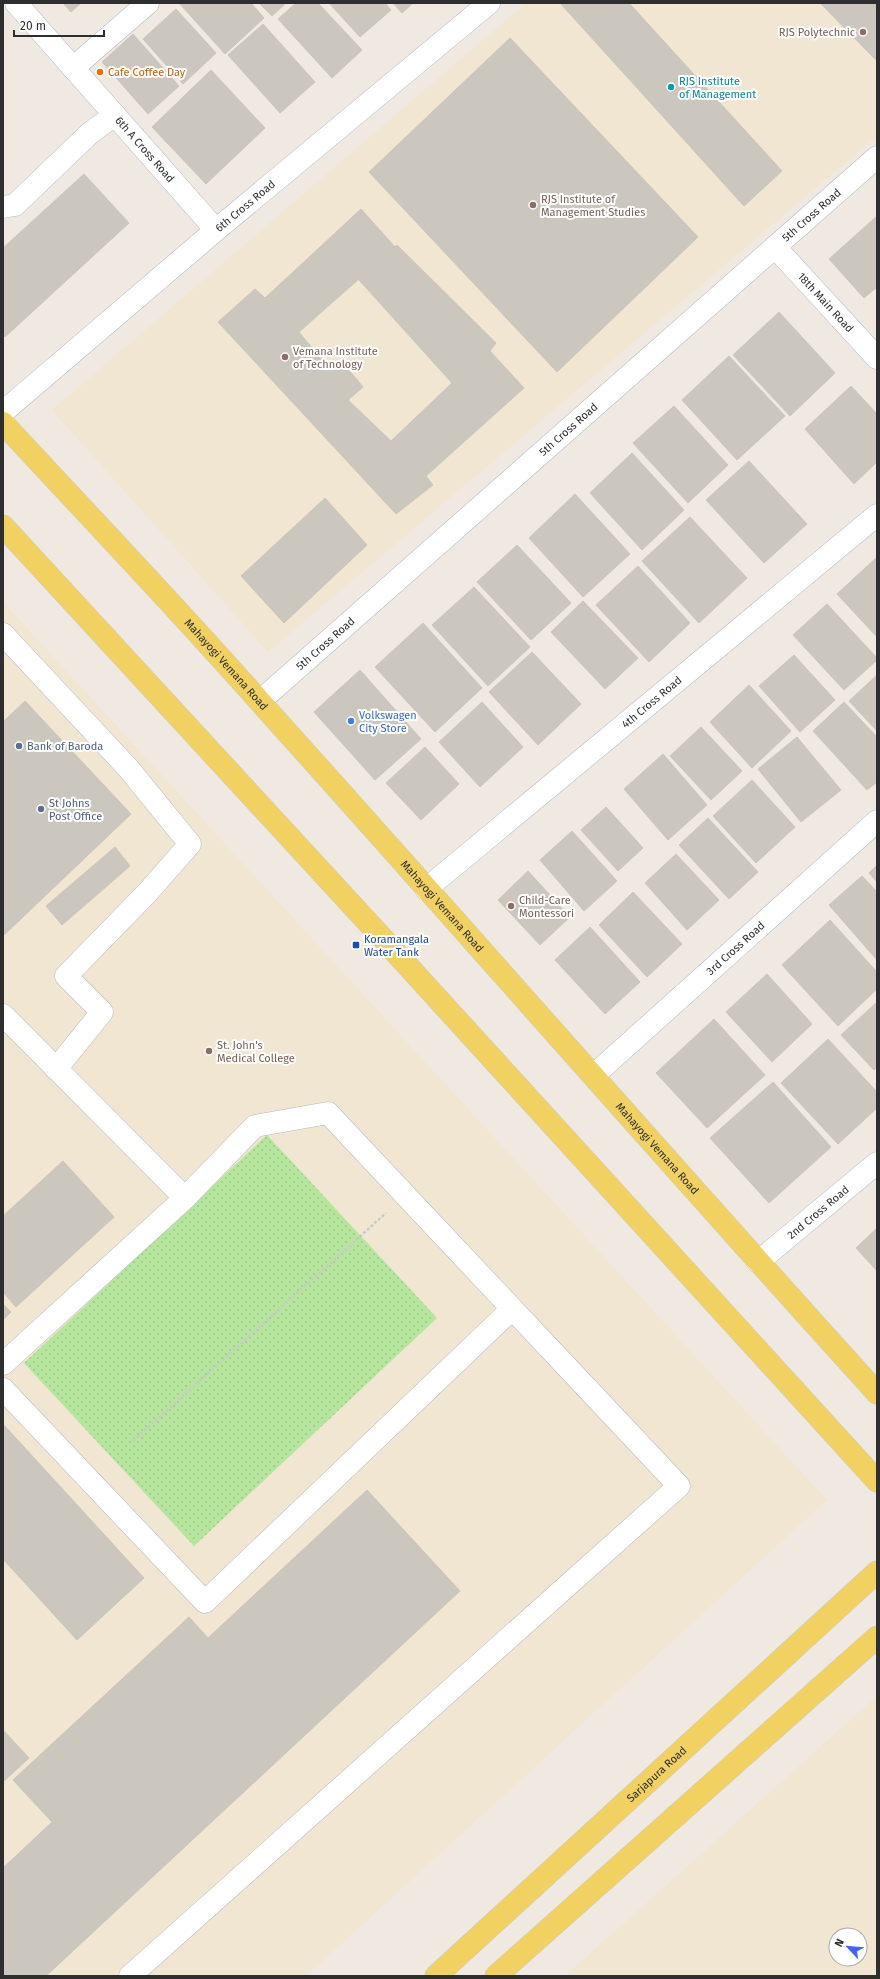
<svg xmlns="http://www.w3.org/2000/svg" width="880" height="1979" viewBox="0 0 880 1979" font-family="'Fira Sans',sans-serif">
<defs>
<pattern id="grass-dots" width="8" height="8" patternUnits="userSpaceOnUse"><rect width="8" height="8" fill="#b6e59e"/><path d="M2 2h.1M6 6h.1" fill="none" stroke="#9dc588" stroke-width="1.8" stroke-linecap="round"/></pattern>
</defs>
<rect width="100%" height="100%" fill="#efe9e1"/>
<g fill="#f0e6d1" fill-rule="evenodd">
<polygon points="526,3 877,3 877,136 268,652 52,410"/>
<polygon points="3,602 827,1500 306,1976 3,1976"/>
<path d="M877,1696V1976H565ZM836,1935H860V1959H836Z"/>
</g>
<polygon fill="url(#grass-dots)" points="267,1135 437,1318 194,1546 24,1363"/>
<g fill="#cbc7bf" stroke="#cbc5ba">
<polygon points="63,3 81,3 71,12"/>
<polygon points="179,3 251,3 264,18 225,54"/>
<polygon points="259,3 286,3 272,16"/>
<polygon points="296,3 318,3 362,50 332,78 278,19"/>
<polygon points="329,3 385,3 391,10 360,37"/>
<polygon points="393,3 413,3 402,13"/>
<polygon points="560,3 629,3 782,171 744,206"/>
<polygon points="820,3 877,3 877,61"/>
<polygon points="176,9 216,53 183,84 143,39"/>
<polygon points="263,24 315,82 280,113 228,55"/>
<polygon points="133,34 179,86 148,114 102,62"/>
<polygon points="510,38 698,237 557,372 369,172"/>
<polygon points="211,70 265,128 206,184 152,127"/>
<polygon points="84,174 129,223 5,337 3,334 3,248"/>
<polygon points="361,209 395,247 299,332 331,371 343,363 363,387 348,400 391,441 452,383 359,280 397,245 496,343 490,351 524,388 426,476 433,485 396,514 218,322 255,289 265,298"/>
<polygon points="877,216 877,287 864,298 829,259"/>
<polygon points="779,312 835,373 790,416 733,355"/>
<polygon points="729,356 785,416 737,460 682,400"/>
<polygon points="851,386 877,414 877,462 854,484 805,429"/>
<polygon points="674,406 728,465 688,503 633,443"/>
<polygon points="632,453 684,510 642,550 590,493"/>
<polygon points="749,461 807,524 764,563 706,500"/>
<polygon points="575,494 630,554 583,597 529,538"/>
<polygon points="325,498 367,545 284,623 241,576"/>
<polygon points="690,517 747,578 699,623 642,561"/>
<polygon points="517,545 571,603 531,640 477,582"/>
<polygon points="876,558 877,560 877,637 837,594"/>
<polygon points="638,566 690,623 649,662 596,605"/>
<polygon points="474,587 530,647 488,686 432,625"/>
<polygon points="583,601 638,658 605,689 551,632"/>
<polygon points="827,604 877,658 877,660 844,690 793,635"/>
<polygon points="423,623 482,688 435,732 375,667"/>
<polygon points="532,652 581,704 538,745 489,692"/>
<polygon points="794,655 835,700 800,732 759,686"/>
<polygon points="360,670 421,739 375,780 314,712"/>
<polygon points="877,675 877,731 849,701"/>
<polygon points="749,685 791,731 752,768 710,722"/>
<polygon points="25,701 131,814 3,936 3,722"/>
<polygon points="482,702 523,747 480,787 439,742"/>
<polygon points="844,702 877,737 877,782 867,790 813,731"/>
<polygon points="701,727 742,771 711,800 670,756"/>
<polygon points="797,737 841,790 801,822 758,769"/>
<polygon points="425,747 459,784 421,820 386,783"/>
<polygon points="663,754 707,805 668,840 624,789"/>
<polygon points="752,780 795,827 756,863 713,816"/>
<polygon points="606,807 643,848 618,871 581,830"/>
<polygon points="708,818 758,872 729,899 679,845"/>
<polygon points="572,831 617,881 584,911 540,860"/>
<polygon points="115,847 130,866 62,925 46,906"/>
<polygon points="676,854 719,900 687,930 645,883"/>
<polygon points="877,865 877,882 869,873"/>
<polygon points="528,871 570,917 540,945 498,900"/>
<polygon points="862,876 877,892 877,960 829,905"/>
<polygon points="633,892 682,944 647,977 599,925"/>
<polygon points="830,920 877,972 877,989 838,1026 782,965"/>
<polygon points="590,927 640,982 605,1014 555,960"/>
<polygon points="767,974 812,1024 772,1062 726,1012"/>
<polygon points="877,1002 877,1067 874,1070 841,1035"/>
<polygon points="714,1019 765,1075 707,1128 656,1073"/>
<polygon points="828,1039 877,1092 877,1108 838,1144 781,1083"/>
<polygon points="773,1082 831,1147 769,1203 710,1138"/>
<polygon points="63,1161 114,1217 16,1307 3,1292 3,1216"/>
<polygon points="877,1228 877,1271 856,1248"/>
<polygon points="3,1304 11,1312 3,1320"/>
<polygon points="3,1424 144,1578 77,1640 3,1559"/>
<polygon points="367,1490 460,1591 46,1976 3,1976 3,1868 52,1822 13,1780 189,1617 208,1638"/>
<polygon points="3,1730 29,1758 3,1782"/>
</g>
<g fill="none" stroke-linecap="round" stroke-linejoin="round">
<g stroke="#b4b7c1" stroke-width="23">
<g id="minor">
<path id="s1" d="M16,3L216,230"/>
<polyline points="73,68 148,3"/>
<polyline points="3,207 15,205 90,133 115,115"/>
<path id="s2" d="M775,247L877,358"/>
<path id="s3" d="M3,412L216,230L489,3"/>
<polyline points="3,634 128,768 190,844 147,893 66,976 102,1012 56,1069"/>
<path id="s4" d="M260,701L877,157"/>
<path id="s5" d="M426,889L877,515"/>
<polyline points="3,1015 185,1198"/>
<path id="s6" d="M594,1075L877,821"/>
<path id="s7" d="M758,1262L877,1163"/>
<polyline points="3,1364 185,1198 255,1126 328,1113 679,1486 130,1976"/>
<polyline points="3,1389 205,1602 512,1309"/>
</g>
</g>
<g stroke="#c9c9c9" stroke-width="23">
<g id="major">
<path id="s8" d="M3,423C89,516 177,608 261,703C467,932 670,1165 877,1393"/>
<polyline points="3,526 386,942 877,1481"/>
<path id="s9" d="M436,1976L877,1572"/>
<polyline points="496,1976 877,1637"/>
</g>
</g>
<polyline stroke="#c9c9c9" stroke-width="2.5" stroke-dasharray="3 2" stroke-linecap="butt" points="133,1441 386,1213"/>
<use href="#minor" stroke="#fff" stroke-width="22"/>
<use href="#major" stroke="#f2d163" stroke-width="22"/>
</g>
<g fill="#8d6e63" stroke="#fff" stroke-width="1.5">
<circle cx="863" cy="32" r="4"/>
<circle cx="533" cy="205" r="4"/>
<circle cx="285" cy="357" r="4"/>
<circle cx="511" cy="906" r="4"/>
<circle cx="209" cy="1051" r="4"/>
</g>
<circle fill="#e8710a" stroke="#fff" stroke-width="1.5" cx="100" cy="72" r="4"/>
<circle fill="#0f9aa8" stroke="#fff" stroke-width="1.5" cx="671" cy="87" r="4"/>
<circle fill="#3f7fe0" stroke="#fff" stroke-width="1.5" cx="351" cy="721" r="4"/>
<g fill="#5c6f8a" stroke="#fff" stroke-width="1.5">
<circle cx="19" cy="746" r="4"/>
<circle cx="41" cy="809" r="4"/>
</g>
<rect fill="#1a4fb4" stroke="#fff" stroke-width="1.5" x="352" y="941" width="8" height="8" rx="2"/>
<g text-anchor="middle" stroke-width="4" stroke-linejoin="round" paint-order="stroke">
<g font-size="11" fill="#785e54" stroke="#fff" text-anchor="start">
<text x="855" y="36" text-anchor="end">RJS Polytechnic</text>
<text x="541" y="203">RJS Institute of<tspan x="541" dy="13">Management Studies</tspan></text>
<text x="293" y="355">Vemana Institute<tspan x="293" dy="13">of Technology</tspan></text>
<text x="519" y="904">Child-Care<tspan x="519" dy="13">Montessori</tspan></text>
<text x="217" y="1049">St. John's<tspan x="217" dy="13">Medical College</tspan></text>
</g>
<g font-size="11" fill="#c56008" stroke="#fff" text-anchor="start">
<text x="108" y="76">Cafe Coffee Day</text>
</g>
<g font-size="11" fill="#0d838f" stroke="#fff" text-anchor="start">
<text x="679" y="85">RJS Institute<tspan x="679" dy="13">of Management</tspan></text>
</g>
<g font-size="11" fill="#2e2e2e" stroke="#fff">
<text dy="4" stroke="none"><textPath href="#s1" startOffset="195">6th A Cross Road</textPath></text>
<text dy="4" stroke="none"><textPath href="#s3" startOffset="318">6th Cross Road</textPath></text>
<text dy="4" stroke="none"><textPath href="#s4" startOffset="735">5th Cross Road</textPath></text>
<text dy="4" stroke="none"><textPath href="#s2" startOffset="75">18th Main Road</textPath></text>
<text dy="4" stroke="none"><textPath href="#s4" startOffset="411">5th Cross Road</textPath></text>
<text dy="4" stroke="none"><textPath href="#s4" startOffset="87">5th Cross Road</textPath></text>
<text dy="4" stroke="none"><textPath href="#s8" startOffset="329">Mahayogi Vemana Road</textPath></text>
<text dy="4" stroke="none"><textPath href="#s5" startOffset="293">4th Cross Road</textPath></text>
<text dy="4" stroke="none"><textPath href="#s8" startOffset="653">Mahayogi Vemana Road</textPath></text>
<text dy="4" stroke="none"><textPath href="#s6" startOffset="190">3rd Cross Road</textPath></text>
<text dy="4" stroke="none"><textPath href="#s8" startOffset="977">Mahayogi Vemana Road</textPath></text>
<text dy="4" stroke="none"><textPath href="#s7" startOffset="78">2nd Cross Road</textPath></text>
<text dy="4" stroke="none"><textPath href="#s9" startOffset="299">Sarjapura Road</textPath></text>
</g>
<g font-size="11" fill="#366cbe" stroke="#fff" text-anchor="start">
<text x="359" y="719">Volkswagen<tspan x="359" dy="13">City Store</tspan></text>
</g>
<g font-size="11" fill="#4e5e75" stroke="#fff" text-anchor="start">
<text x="27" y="750">Bank of Baroda</text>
<text x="49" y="807">St Johns<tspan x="49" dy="13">Post Office</tspan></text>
</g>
<g font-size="11" fill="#164399" stroke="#fff" text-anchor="start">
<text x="364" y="943">Koramangala<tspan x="364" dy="13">Water Tank</tspan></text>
</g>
</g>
<rect width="880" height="1979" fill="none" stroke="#2e2e2e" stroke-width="8"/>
<g transform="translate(848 1947) rotate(296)"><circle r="19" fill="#ffffff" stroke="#ababab"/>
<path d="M0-3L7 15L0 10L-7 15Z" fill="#4264fb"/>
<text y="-6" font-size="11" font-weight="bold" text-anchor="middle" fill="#2e2e2e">N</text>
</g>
<path d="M14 30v6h90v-6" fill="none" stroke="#2e2e2e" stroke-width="2"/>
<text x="20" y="30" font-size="12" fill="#2e2e2e" stroke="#ffffff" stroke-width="3" paint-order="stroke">20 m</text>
</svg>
